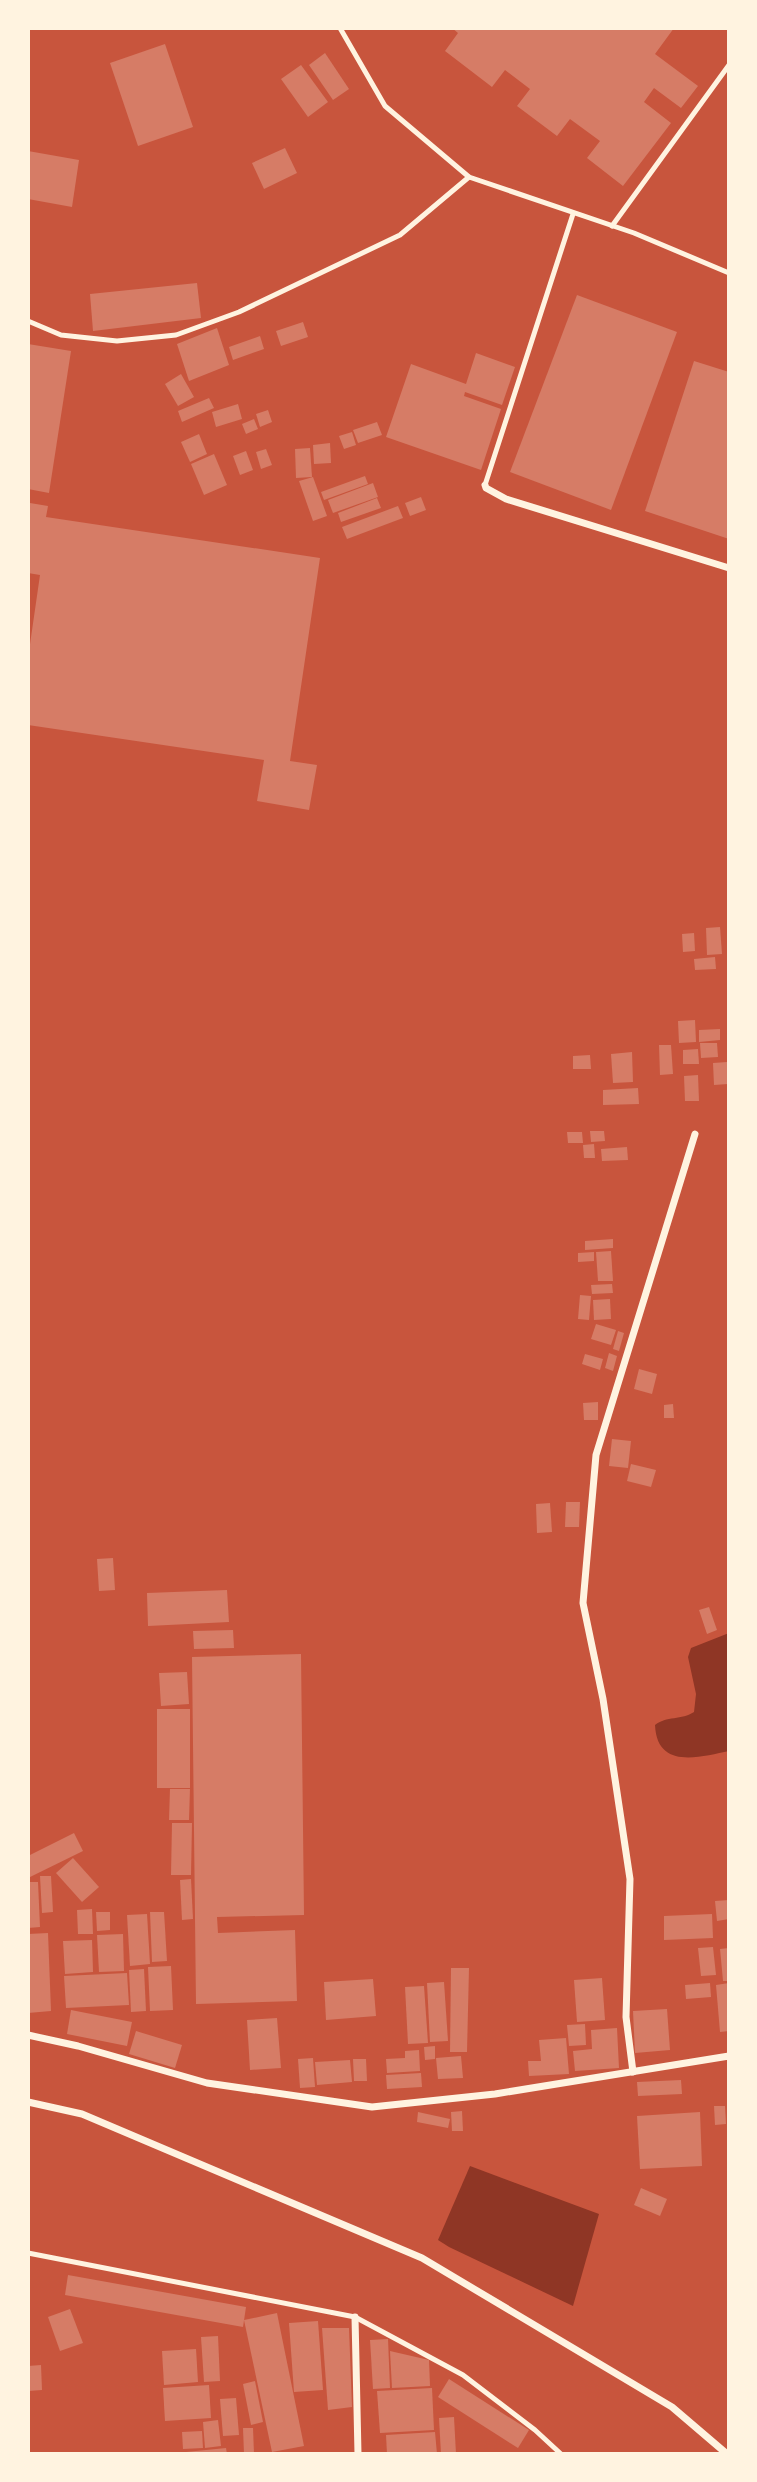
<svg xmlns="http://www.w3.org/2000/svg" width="757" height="2482" viewBox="0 0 757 2482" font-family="Arial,sans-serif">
<rect width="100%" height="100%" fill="#c8553d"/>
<g fill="#8f3625">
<path d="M729,1633V1751C700,1757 657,1770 655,1725C666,1716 682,1720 694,1712L696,1694L688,1657L691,1648Z"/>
<polygon points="470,2166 599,2214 573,2306 449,2247 438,2240"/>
</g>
<g fill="#d67c66">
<polygon points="452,28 674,28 655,54 698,86 681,108 654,88 644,102 671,123 623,186 587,158 600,141 570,119 557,136 517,106 530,89 505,70 492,87 445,51 458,33"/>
<polygon points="165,44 193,127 138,146 110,63"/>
<polygon points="325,53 349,89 333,100 309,65"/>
<polygon points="301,65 328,102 308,117 281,79"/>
<polygon points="285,148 297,173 264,189 252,163"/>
<polygon points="28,151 79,160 72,207 28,199"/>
<polygon points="197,283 201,318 93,331 90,294"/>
<polygon points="577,295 677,332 611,510 510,472"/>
<polygon points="303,322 308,337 281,346 276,331"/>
<polygon points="217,328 229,365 189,381 177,344"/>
<polygon points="260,336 264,349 233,360 229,347"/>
<polygon points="28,344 71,351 49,493 28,489"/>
<polygon points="476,353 515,367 502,405 465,392 464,396 501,409 481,470 386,437 411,364 466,384"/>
<polygon points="694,361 729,372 729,539 645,511"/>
<polygon points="181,374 194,397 178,406 165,384"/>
<polygon points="209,398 214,408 182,422 178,411"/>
<polygon points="238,404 242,419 216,427 212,412"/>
<polygon points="268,410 272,422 260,427 256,414"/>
<polygon points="254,419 258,429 246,434 242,424"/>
<polygon points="377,422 382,435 358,443 353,430"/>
<polygon points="352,432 356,445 344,449 339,436"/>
<polygon points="199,434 207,454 190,462 181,442"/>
<polygon points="330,443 331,463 314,464 313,445"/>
<polygon points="310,448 312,477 296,478 295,449"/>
<polygon points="266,449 272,465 261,469 256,452"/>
<polygon points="246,451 253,470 240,475 233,456"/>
<polygon points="214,454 227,485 204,495 191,464"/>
<polygon points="365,476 368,484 324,500 321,492"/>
<polygon points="313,477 327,516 313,521 299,481"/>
<polygon points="373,483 378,497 333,513 328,500"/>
<polygon points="421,497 426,510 410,516 405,503"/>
<polygon points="377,498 381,508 341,522 338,513"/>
<polygon points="30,503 48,506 46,517 320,558 290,761 317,765 309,810 257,801 264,760 28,725 28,658 40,575 28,573"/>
<polygon points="398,506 403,518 347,539 342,527"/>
<polygon points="720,927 722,954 707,955 706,928"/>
<polygon points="694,933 695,951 683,952 682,934"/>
<polygon points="715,957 716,969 695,970 694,959"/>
<polygon points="695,1020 696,1042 679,1043 678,1021"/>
<polygon points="720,1029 720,1040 699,1042 699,1030"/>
<polygon points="700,1043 717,1043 718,1057 701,1058"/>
<polygon points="659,1045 671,1045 673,1074 660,1075"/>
<polygon points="698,1049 699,1064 683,1064 683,1050"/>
<polygon points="632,1052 633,1082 613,1083 611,1054"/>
<polygon points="590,1055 591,1069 573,1069 573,1056"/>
<polygon points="727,1062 728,1084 714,1085 713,1063"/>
<polygon points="698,1075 699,1101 685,1101 684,1076"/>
<polygon points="638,1088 639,1104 603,1105 603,1090"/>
<polygon points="590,1131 604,1131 605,1141 591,1142"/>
<polygon points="567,1132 582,1132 583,1143 568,1143"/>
<polygon points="594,1144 595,1158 584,1158 583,1145"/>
<polygon points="627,1147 628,1160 602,1161 601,1149"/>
<polygon points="613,1239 613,1248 585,1250 585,1241"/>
<polygon points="611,1251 613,1281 598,1281 596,1252"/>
<polygon points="594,1252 594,1261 578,1262 578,1253"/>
<polygon points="612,1284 613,1293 592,1294 591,1285"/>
<polygon points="580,1295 591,1296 589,1320 578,1319"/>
<polygon points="610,1299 611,1319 594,1320 593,1300"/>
<polygon points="596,1324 616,1330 611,1345 591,1339"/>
<polygon points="618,1331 624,1333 619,1351 613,1349"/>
<polygon points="609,1353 617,1356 613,1371 605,1368"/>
<polygon points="585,1354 603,1359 600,1370 582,1364"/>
<polygon points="639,1369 657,1374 652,1394 634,1389"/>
<polygon points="598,1402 598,1420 584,1420 583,1403"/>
<polygon points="673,1404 674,1418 664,1418 664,1405"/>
<polygon points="612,1439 631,1441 628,1468 609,1466"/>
<polygon points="631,1464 656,1470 651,1487 627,1481"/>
<polygon points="566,1502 580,1502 579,1527 565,1527"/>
<polygon points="550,1503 552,1532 537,1533 536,1504"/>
<polygon points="113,1558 115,1590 99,1591 97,1559"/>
<polygon points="227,1590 229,1622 148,1626 147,1593"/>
<polygon points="709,1607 717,1630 707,1634 699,1610"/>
<polygon points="233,1630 234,1648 194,1649 193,1631"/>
<polygon points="301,1654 304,1915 217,1917 218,1933 295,1930 297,2001 196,2004 192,1657"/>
<polygon points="187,1672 189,1704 161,1706 159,1673"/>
<rect x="157" y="1709" width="33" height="79"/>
<polygon points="170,1789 190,1789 189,1820 169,1820"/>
<polygon points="172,1823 192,1823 191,1875 171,1875"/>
<polygon points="74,1833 83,1851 28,1878 28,1856"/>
<polygon points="73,1858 99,1887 82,1902 56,1873"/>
<polygon points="40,1876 51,1876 53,1912 42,1913"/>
<polygon points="191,1879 193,1919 182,1920 180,1880"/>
<polygon points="28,1882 38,1882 40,1927 28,1928"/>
<polygon points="729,1900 729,1919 717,1921 715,1901"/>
<polygon points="92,1909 93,1934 78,1934 77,1910"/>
<polygon points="96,1912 110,1912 110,1930 97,1931"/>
<polygon points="150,1912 164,1912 167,1961 152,1962"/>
<polygon points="147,1914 150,1964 130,1966 127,1915"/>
<polygon points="712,1914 713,1938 664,1940 664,1916"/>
<polygon points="48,1933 51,2011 28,2013 28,1934"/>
<polygon points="123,1934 124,1971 99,1972 97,1935"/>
<polygon points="92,1940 93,1972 65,1974 63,1941"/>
<polygon points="713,1947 716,1975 701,1976 698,1948"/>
<polygon points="729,1948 729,1981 723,1981 720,1949"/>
<polygon points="171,1966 173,2010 150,2011 148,1967"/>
<polygon points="451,1968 469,1968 467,2052 450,2052"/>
<polygon points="144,1969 146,2011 131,2012 129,1970"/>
<polygon points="127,1973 129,2005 66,2008 64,1976"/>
<polygon points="602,1978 605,2020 577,2022 574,1980"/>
<polygon points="373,1979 376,2016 326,2020 324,1982"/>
<polygon points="444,1982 448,2041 430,2042 427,1983"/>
<polygon points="710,1983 711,1997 686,1999 685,1985"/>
<polygon points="729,1983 729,2031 720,2032 716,1985"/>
<polygon points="424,1986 428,2043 408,2044 405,1987"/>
<polygon points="667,2009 670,2050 635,2053 633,2011"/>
<polygon points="71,2010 132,2022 127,2046 67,2034"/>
<polygon points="277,2018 281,2068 250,2070 247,2020"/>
<polygon points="585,2024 586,2045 569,2046 567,2025"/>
<polygon points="617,2028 619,2068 575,2071 573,2051 592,2049 591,2030"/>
<polygon points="136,2031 182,2045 175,2068 129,2054"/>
<polygon points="566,2038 569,2074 529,2076 528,2061 541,2061 539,2040"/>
<polygon points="435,2046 435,2059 425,2060 424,2047"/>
<polygon points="419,2050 420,2071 387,2073 386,2059 405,2058 405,2051"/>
<polygon points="461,2056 463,2078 438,2079 436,2058"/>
<polygon points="313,2058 315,2087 300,2088 298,2059"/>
<polygon points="353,2059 366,2059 367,2081 354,2081"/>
<polygon points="350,2060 352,2082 317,2085 315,2062"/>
<polygon points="421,2073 422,2087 387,2089 386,2075"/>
<polygon points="681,2080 682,2094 638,2096 637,2082"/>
<polygon points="714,2106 725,2106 726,2124 715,2125"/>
<polygon points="462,2111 463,2131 452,2131 451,2112"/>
<polygon points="418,2112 450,2119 448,2128 417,2122"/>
<polygon points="700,2112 702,2166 640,2169 637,2116"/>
<polygon points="641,2188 667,2199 660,2216 634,2205"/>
<polygon points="68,2275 246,2307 243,2327 65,2295"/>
<polygon points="70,2309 83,2343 60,2351 48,2317"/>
<polygon points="277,2313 304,2446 272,2452 244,2320"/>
<polygon points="318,2321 323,2390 294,2392 289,2323"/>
<polygon points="322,2328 349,2328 352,2407 328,2410"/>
<polygon points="218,2336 220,2381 204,2382 201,2337"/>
<polygon points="388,2339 390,2388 373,2389 370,2340"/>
<polygon points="196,2349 198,2382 164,2385 162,2351"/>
<polygon points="390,2351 429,2360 430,2386 392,2388"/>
<polygon points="41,2365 42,2390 28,2391 28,2366"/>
<polygon points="449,2379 529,2430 518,2448 438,2397"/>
<polygon points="255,2381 263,2422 251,2425 243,2384"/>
<polygon points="209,2385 211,2418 165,2421 163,2388"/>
<polygon points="432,2388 434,2430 380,2433 377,2391"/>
<polygon points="236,2398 239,2435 223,2436 220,2399"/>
<polygon points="454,2417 456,2454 441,2454 439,2418"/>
<polygon points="218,2420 221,2446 205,2448 203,2422"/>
<polygon points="243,2428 253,2428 254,2454 244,2454"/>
<polygon points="202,2431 203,2448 183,2449 182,2432"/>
<polygon points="435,2432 437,2454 387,2454 386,2435"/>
<polygon points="226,2448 227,2454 186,2454 186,2452"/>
</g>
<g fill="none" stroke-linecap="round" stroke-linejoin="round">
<g stroke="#fff3e0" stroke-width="5">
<polyline points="469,177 634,233 729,273"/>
<polyline points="612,226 729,65"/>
<polyline points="28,321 61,335 117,341 176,335 239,312 400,235 469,177 385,106 340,28"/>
<polyline points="485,485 573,214"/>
<polyline points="28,2253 355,2317 463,2375 535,2430 561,2454"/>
</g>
<g stroke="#fff3e0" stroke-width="7">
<polyline points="485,485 486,488 506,499 729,568"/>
<polyline points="28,2035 78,2046 207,2083 372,2107 495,2094 729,2056"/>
<polyline points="633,2072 626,2017 630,1879 603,1699 583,1603 596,1455 695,1134"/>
<polyline points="28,2102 82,2114 422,2258 672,2407 727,2454"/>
<polyline points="355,2317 358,2454"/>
</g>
</g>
<rect width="757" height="2482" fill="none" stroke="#fff3e0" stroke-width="60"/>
</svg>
